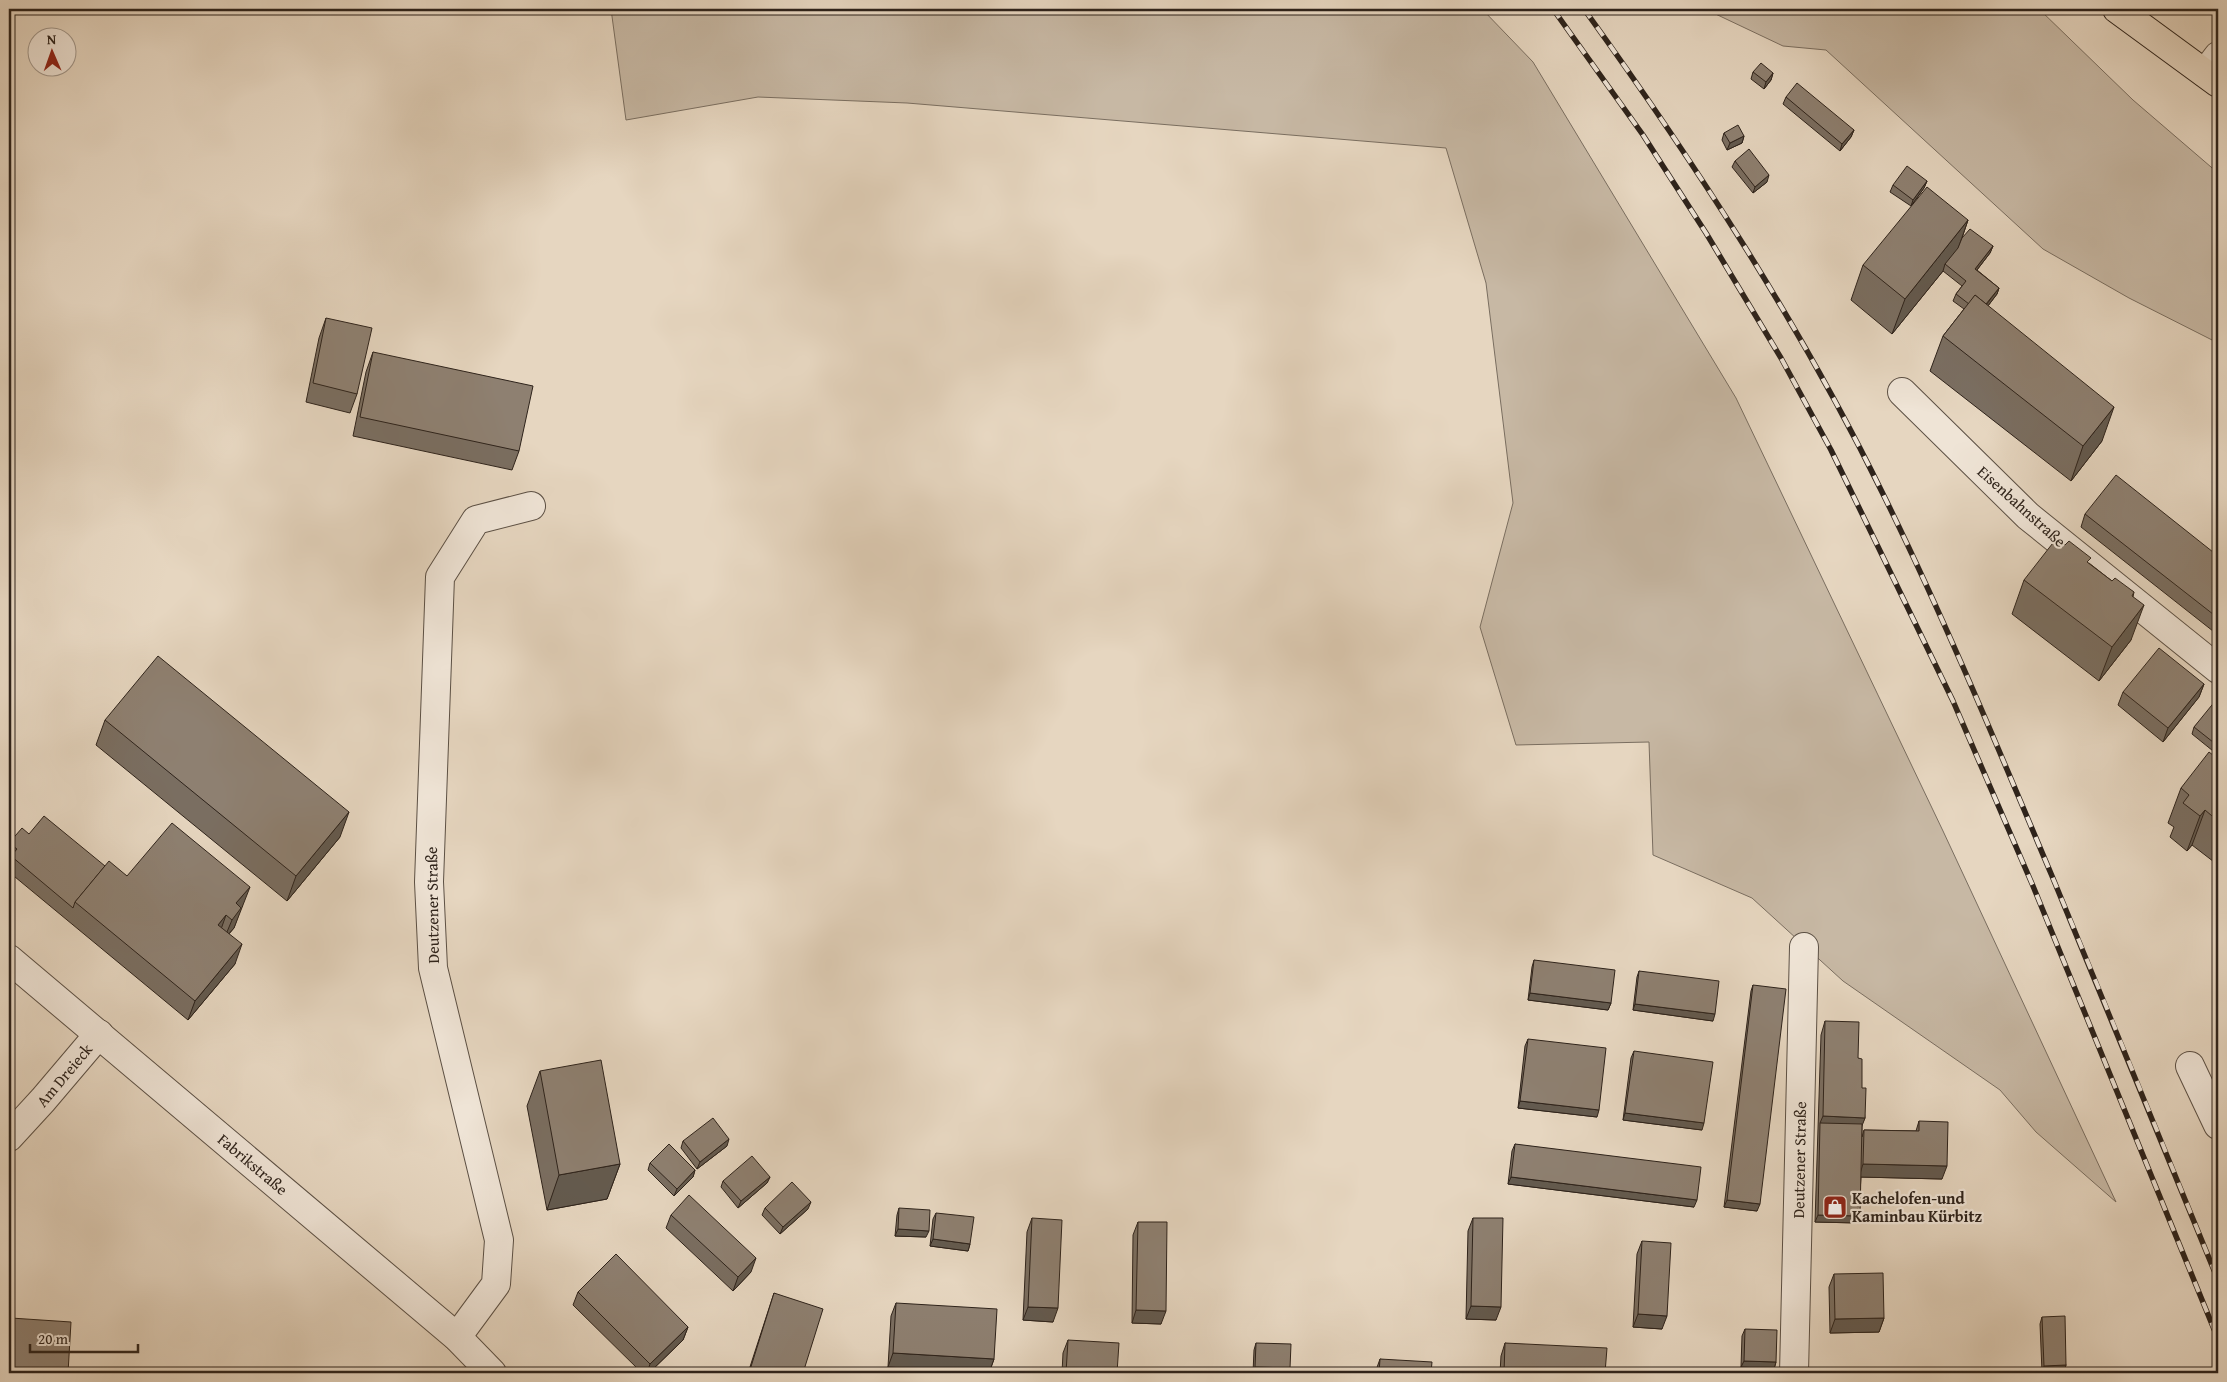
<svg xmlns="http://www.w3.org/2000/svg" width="2227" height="1382" viewBox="0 0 2227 1382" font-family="'Gentium Book Plus',serif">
<rect width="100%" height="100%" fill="#e6d6c0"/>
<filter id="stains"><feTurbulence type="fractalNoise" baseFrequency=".004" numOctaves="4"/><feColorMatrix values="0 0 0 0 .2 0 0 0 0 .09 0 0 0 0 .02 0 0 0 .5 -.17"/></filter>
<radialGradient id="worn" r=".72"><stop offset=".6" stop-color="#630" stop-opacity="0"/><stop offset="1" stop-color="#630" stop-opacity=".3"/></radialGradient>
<g fill="#c7b8a4" stroke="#7a6e60">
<polygon points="611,9 1482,9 1533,62 1736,398 1943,831 2116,1202 2036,1132 2000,1090 1843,981 1752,898 1653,855 1649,742 1516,745 1480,627 1513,503 1486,283 1446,148 907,103 758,97 626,120"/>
<polygon points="1705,9 2039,9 2133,100 2218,173 2218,343 2129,298 2043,249 1826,50 1783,46"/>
</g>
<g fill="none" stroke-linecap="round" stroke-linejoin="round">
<g stroke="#5c5044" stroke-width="30">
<g id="minor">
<polyline points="2205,73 2218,56"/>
<polyline points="1902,392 2028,516 2218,669"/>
<polyline points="9,959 457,1337 492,1373"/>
<polyline points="2190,1066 2218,1125"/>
<polyline points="9,1137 43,1100 99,1034"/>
<polyline points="457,1337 496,1284 499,1240 433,968 429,882 440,577 476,520 531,506"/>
<polyline points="1794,1373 1804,947"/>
</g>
</g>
<g stroke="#2e231b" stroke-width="30">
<polyline id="major" points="2117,9 2218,83"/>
</g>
<polyline stroke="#2e231b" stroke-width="3" stroke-dasharray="4 2.5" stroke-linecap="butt" points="2215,9 2218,12"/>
<use href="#minor" stroke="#efe4d6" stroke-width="28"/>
<use href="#major" stroke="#e6d6c0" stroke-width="28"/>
<g stroke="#2e231b" stroke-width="5.5">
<g id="rail">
<polyline points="1553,9 1643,135 1706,233 1781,358 1831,450 1953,701 2033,886 2218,1339"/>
<path d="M1584,9C1695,163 1800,324 1884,496C1945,620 1998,748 2052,876C2108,1010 2163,1145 2218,1280"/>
</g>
</g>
<use href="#rail" stroke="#efe4d6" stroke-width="4" stroke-dasharray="11" stroke-linecap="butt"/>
</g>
<g fill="#7a6e61" stroke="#2e231b">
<polygon points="1753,72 1773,73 1771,80 1764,89 1751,79"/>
<polygon points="1786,97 1854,130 1851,137 1840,151 1783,104"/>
<polygon points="1724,133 1744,136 1742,143 1727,150 1722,140"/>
<polygon points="1735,161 1767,182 1753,193 1732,167"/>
<polygon points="1927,181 1924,188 1911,206 1890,192 1893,185"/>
<polygon points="1968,220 1962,238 1993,246 1990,253 1977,270 1999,288 1997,294 1988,306 2102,441 2071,481 1930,371 1943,336 1964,309 1953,301 1956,294 1962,286 1943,271 1892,334 1851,300 1863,265"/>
<polygon points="326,318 357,394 350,413 306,402 319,338"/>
<polygon points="373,352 519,451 512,470 353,436 366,372"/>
<polygon points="2085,514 2218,556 2218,635 2081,527"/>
<polygon points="2089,563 2112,581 2134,592 2133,597 2131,640 2099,681 2012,614 2024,580"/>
<polygon points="2204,684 2199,697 2163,742 2118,705 2123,692"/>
<polygon points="2218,702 2218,755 2192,734 2194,727"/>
<polygon points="105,720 340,837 287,901 96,745"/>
<polygon points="2218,759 2218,865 2192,845 2187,851 2170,837 2174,827 2168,823 2181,788"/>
<polygon points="29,834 127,876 243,906 241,908 234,928 229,934 235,964 188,1020 9,872 9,862 10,860 9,860 9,843"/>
<polygon points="1534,960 1611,1003 1608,1010 1528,1000 1532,967"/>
<polygon points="1639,971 1713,1021 1633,1010 1637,977"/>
<polygon points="1753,985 1757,1211 1724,1207 1751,991"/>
<polygon points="1825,1021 1858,1058 1865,1118 1862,1124 1862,1137 1864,1130 1916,1131 1919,1121 1942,1179 1861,1177 1858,1223 1815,1222 1821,1035"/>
<polygon points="1528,1039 1597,1117 1518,1108 1525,1046"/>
<polygon points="1634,1051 1702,1130 1623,1120 1631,1058"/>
<polygon points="540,1071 620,1164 607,1199 547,1210 527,1106"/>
<polygon points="683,1141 727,1146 697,1169 681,1148"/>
<polygon points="1515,1144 1694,1207 1508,1184 1512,1151"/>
<polygon points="650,1163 695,1170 693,1177 674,1196 648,1170"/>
<polygon points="770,1177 767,1183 738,1208 721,1187 723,1181"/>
<polygon points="765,1208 808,1209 780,1234 762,1215"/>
<polygon points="899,1208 926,1237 895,1236 897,1215"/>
<polygon points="936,1213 970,1244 968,1251 930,1246 933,1219"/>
<polygon points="671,1215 751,1272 733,1291 666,1228"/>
<polygon points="1032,1218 1053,1322 1023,1320 1027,1232"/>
<polygon points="1473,1218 1496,1320 1466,1319 1468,1231"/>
<polygon points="1138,1222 1161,1324 1132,1323 1133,1235"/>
<polygon points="1642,1241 1662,1329 1633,1327 1637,1254"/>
<polygon points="1834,1274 1884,1318 1879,1332 1830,1333 1829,1287"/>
<polygon points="578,1292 688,1327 683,1340 649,1373 642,1373 573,1305"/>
<polygon points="774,1293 803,1373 748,1373"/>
<polygon points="896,1303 994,1359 989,1373 888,1367 891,1316"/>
<polygon points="2042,1317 2066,1365 2064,1372 2042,1372 2040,1324"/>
<polygon points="1745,1329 1776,1362 1774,1369 1741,1367 1742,1336"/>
<polygon points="1068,1340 1117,1373 1062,1373 1063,1353"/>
<polygon points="1256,1343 1288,1373 1253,1373 1254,1350"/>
<polygon points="1505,1343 1605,1373 1500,1373 1501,1356"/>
<polygon points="1380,1359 1431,1373 1375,1373"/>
</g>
<g fill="#635a4f" stroke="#2e231b">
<polygon points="1773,73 1771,80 1764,89 1766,82"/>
<polygon points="1854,130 1851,137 1840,151 1842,144"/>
<polygon points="1744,136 1742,143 1727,150 1730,143"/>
<polygon points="1769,175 1767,182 1753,193 1755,187"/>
<polygon points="1927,181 1924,188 1911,206 1913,200"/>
<polygon points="1968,220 1956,255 1945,264 1943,271 1892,334 1905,299"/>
<polygon points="1993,246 1990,253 1973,275 1975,269"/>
<polygon points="1999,288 1997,294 1977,320 1980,313"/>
<polygon points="2114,407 2102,441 2071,481 2083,446"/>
<polygon points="2144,605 2131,640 2099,681 2112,647"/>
<polygon points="2204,684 2199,697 2163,742 2168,728"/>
<polygon points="2205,810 2192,845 2187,851 2200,816"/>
<polygon points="349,812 340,837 287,901 296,876"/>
<polygon points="250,887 234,928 224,939 232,920 236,903"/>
<polygon points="226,915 219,935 218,925"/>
<polygon points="242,944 235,964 188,1020 195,1001"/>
<polygon points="1530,993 1611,1003 1608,1010 1528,1000"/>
<polygon points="1635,1004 1715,1014 1713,1021 1633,1010"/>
<polygon points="1520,1101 1599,1110 1597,1117 1518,1108"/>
<polygon points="1625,1113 1704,1123 1702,1130 1623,1120"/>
<polygon points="1823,1116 1865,1118 1860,1131 1820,1123"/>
<polygon points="729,1139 727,1146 697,1169 700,1162"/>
<polygon points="620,1164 607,1199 547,1210 559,1175"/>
<polygon points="1863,1164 1947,1166 1942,1179 1859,1177"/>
<polygon points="695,1170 693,1177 674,1196 677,1189"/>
<polygon points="770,1177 767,1183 738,1208 741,1201"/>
<polygon points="1511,1177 1697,1200 1694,1207 1508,1184"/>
<polygon points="1727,1200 1760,1204 1757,1211 1724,1207"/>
<polygon points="811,1202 808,1209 780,1234 783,1227"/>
<polygon points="1818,1215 1860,1216 1858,1223 1815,1222"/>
<polygon points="898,1229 929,1231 926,1237 895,1236"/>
<polygon points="933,1239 970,1244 968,1251 930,1246"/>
<polygon points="756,1258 751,1272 733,1291 738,1277"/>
<polygon points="1471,1306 1501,1307 1496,1320 1466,1319"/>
<polygon points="1028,1307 1058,1308 1053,1322 1023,1320"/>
<polygon points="1136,1310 1166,1311 1161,1324 1132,1323"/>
<polygon points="1638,1314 1667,1316 1662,1329 1633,1327"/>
<polygon points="1884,1318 1879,1332 1830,1333 1835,1319"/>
<polygon points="688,1327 683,1340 649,1373 647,1373 650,1364"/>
<polygon points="893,1353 994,1359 989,1373 888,1367"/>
<polygon points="1744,1361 1776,1362 1774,1369 1741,1367"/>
<polygon points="2066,1365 2064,1372 2042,1372 2044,1366"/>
<polygon points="1255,1367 1290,1368 1288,1373 1253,1373"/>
</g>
<g fill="#8e8071" stroke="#2e231b">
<polygon points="1761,63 1773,73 1766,82 1753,72"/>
<polygon points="1797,83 1854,130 1842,144 1786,97"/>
<polygon points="1738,125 1744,136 1730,143 1724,133"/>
<polygon points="1749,149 1769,175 1755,187 1735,161"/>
<polygon points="1907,166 1927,181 1913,200 1893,185"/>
<polygon points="1927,187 1968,220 1905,299 1863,265"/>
<polygon points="1970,229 1993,246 1975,269 1999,288 1986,304 1975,295 1969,304 1956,294 1966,281 1945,264 1958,248 1962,238"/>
<polygon points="1975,295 2114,407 2083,446 1943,336"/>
<polygon points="326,318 372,328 357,394 313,383"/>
<polygon points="373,352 533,386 519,451 360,417"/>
<polygon points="2116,475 2218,556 2218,618 2085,514"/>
<polygon points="2056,539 2065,545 2069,541 2091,558 2087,562 2112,581 2115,578 2134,592 2132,596 2144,605 2112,647 2024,580"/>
<polygon points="2159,648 2204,684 2168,728 2123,692"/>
<polygon points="158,656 349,812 296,876 105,720"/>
<polygon points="2216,700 2218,702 2218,746 2194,727"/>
<polygon points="2209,752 2218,759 2218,821 2205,810 2200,816 2183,803 2189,795 2181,788"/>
<polygon points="44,816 105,866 75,902 73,908 11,856 17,849 9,843 22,828 29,834"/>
<polygon points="172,823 250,887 236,903 241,908 232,920 226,915 218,925 242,944 195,1001 75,902 109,861 127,876"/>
<polygon points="1534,960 1615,970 1611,1003 1530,993"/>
<polygon points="1639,971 1719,981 1715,1014 1635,1004"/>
<polygon points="1753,985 1786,989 1760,1204 1727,1200"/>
<polygon points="1825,1021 1859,1022 1858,1058 1862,1059 1862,1088 1866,1088 1865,1118 1823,1116"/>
<polygon points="1528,1039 1606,1048 1599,1110 1520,1101"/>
<polygon points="1634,1051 1713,1062 1704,1123 1625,1113"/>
<polygon points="601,1060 620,1164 559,1175 540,1071"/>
<polygon points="713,1118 729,1139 700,1162 683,1141"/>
<polygon points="1919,1121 1948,1122 1947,1166 1863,1164 1864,1130 1919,1131"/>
<polygon points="1820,1123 1862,1124 1860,1216 1818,1215"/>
<polygon points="669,1144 695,1170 677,1189 650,1163"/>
<polygon points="1515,1144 1701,1167 1697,1200 1511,1177"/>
<polygon points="752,1156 770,1177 741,1201 723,1181"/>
<polygon points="792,1182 811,1202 783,1227 765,1208"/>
<polygon points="689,1195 756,1258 738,1277 671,1215"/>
<polygon points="899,1208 930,1210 929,1231 898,1229"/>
<polygon points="936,1213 974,1217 970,1244 933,1239"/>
<polygon points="1032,1218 1062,1220 1058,1308 1028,1307"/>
<polygon points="1473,1218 1503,1218 1501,1307 1471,1306"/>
<polygon points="1138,1222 1167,1222 1166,1311 1136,1310"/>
<polygon points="1642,1241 1671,1243 1667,1316 1638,1314"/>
<polygon points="616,1254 688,1327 650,1364 578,1292"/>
<polygon points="1883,1273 1884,1318 1835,1319 1834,1274"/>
<polygon points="774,1293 823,1309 803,1373 749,1373"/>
<polygon points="896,1303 997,1309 994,1359 893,1353"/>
<polygon points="9,1306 12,1306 11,1318 71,1322 68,1373 9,1373"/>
<polygon points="2065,1316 2066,1365 2044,1366 2042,1317"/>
<polygon points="1745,1329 1777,1330 1776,1362 1744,1361"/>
<polygon points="1068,1340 1119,1343 1117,1373 1066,1373"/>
<polygon points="1256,1343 1291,1344 1290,1368 1255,1367"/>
<polygon points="1505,1343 1607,1348 1605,1373 1504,1373"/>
<polygon points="1380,1359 1432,1362 1431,1373 1379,1373"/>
</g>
<defs>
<g id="shop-square" transform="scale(1.25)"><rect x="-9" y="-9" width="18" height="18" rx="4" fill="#8f2418" stroke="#efe4d6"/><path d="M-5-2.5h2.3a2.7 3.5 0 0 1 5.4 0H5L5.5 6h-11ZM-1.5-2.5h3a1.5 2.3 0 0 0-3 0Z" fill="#fff"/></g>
</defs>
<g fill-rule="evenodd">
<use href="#shop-square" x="1835" y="1207"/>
</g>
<g text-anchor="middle" stroke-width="4.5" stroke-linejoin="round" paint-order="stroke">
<g font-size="16" fill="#2e231b" stroke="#efe4d6">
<text transform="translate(2022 506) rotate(42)" y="6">Eisenbahnstraße</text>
<text transform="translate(432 905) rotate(-91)" y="6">Deutzener Straße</text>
<text transform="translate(64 1075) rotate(-50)" y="6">Am Dreieck</text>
<text transform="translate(1799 1160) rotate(-89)" y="6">Deutzener Straße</text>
<text transform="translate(253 1164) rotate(40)" y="6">Fabrikstraße</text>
</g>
<g font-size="16" font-weight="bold" fill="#2e231b" stroke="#efe4d6" text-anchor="start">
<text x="1852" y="1204">Kachelofen-und<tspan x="1852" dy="18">Kaminbau Kürbitz</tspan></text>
</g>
</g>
<rect width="2227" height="1382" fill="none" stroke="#e6d6c0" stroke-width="30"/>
<rect x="10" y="10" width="2207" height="1362" fill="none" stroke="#2e231b" stroke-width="2.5"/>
<rect x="15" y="15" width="2197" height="1352" fill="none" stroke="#2e231b"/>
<g transform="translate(52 52) rotate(358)"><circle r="24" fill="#efe4d6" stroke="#a2978b"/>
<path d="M0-4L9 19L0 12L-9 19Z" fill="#8f2418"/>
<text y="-8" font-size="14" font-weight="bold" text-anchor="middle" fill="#2e231b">N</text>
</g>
<path d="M30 1344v8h108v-8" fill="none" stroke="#2e231b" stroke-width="2.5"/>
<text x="38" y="1344" font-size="15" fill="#2e231b" stroke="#efe4d6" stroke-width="4" paint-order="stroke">20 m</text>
<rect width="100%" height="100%" filter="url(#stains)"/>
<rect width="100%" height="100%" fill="url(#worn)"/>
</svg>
